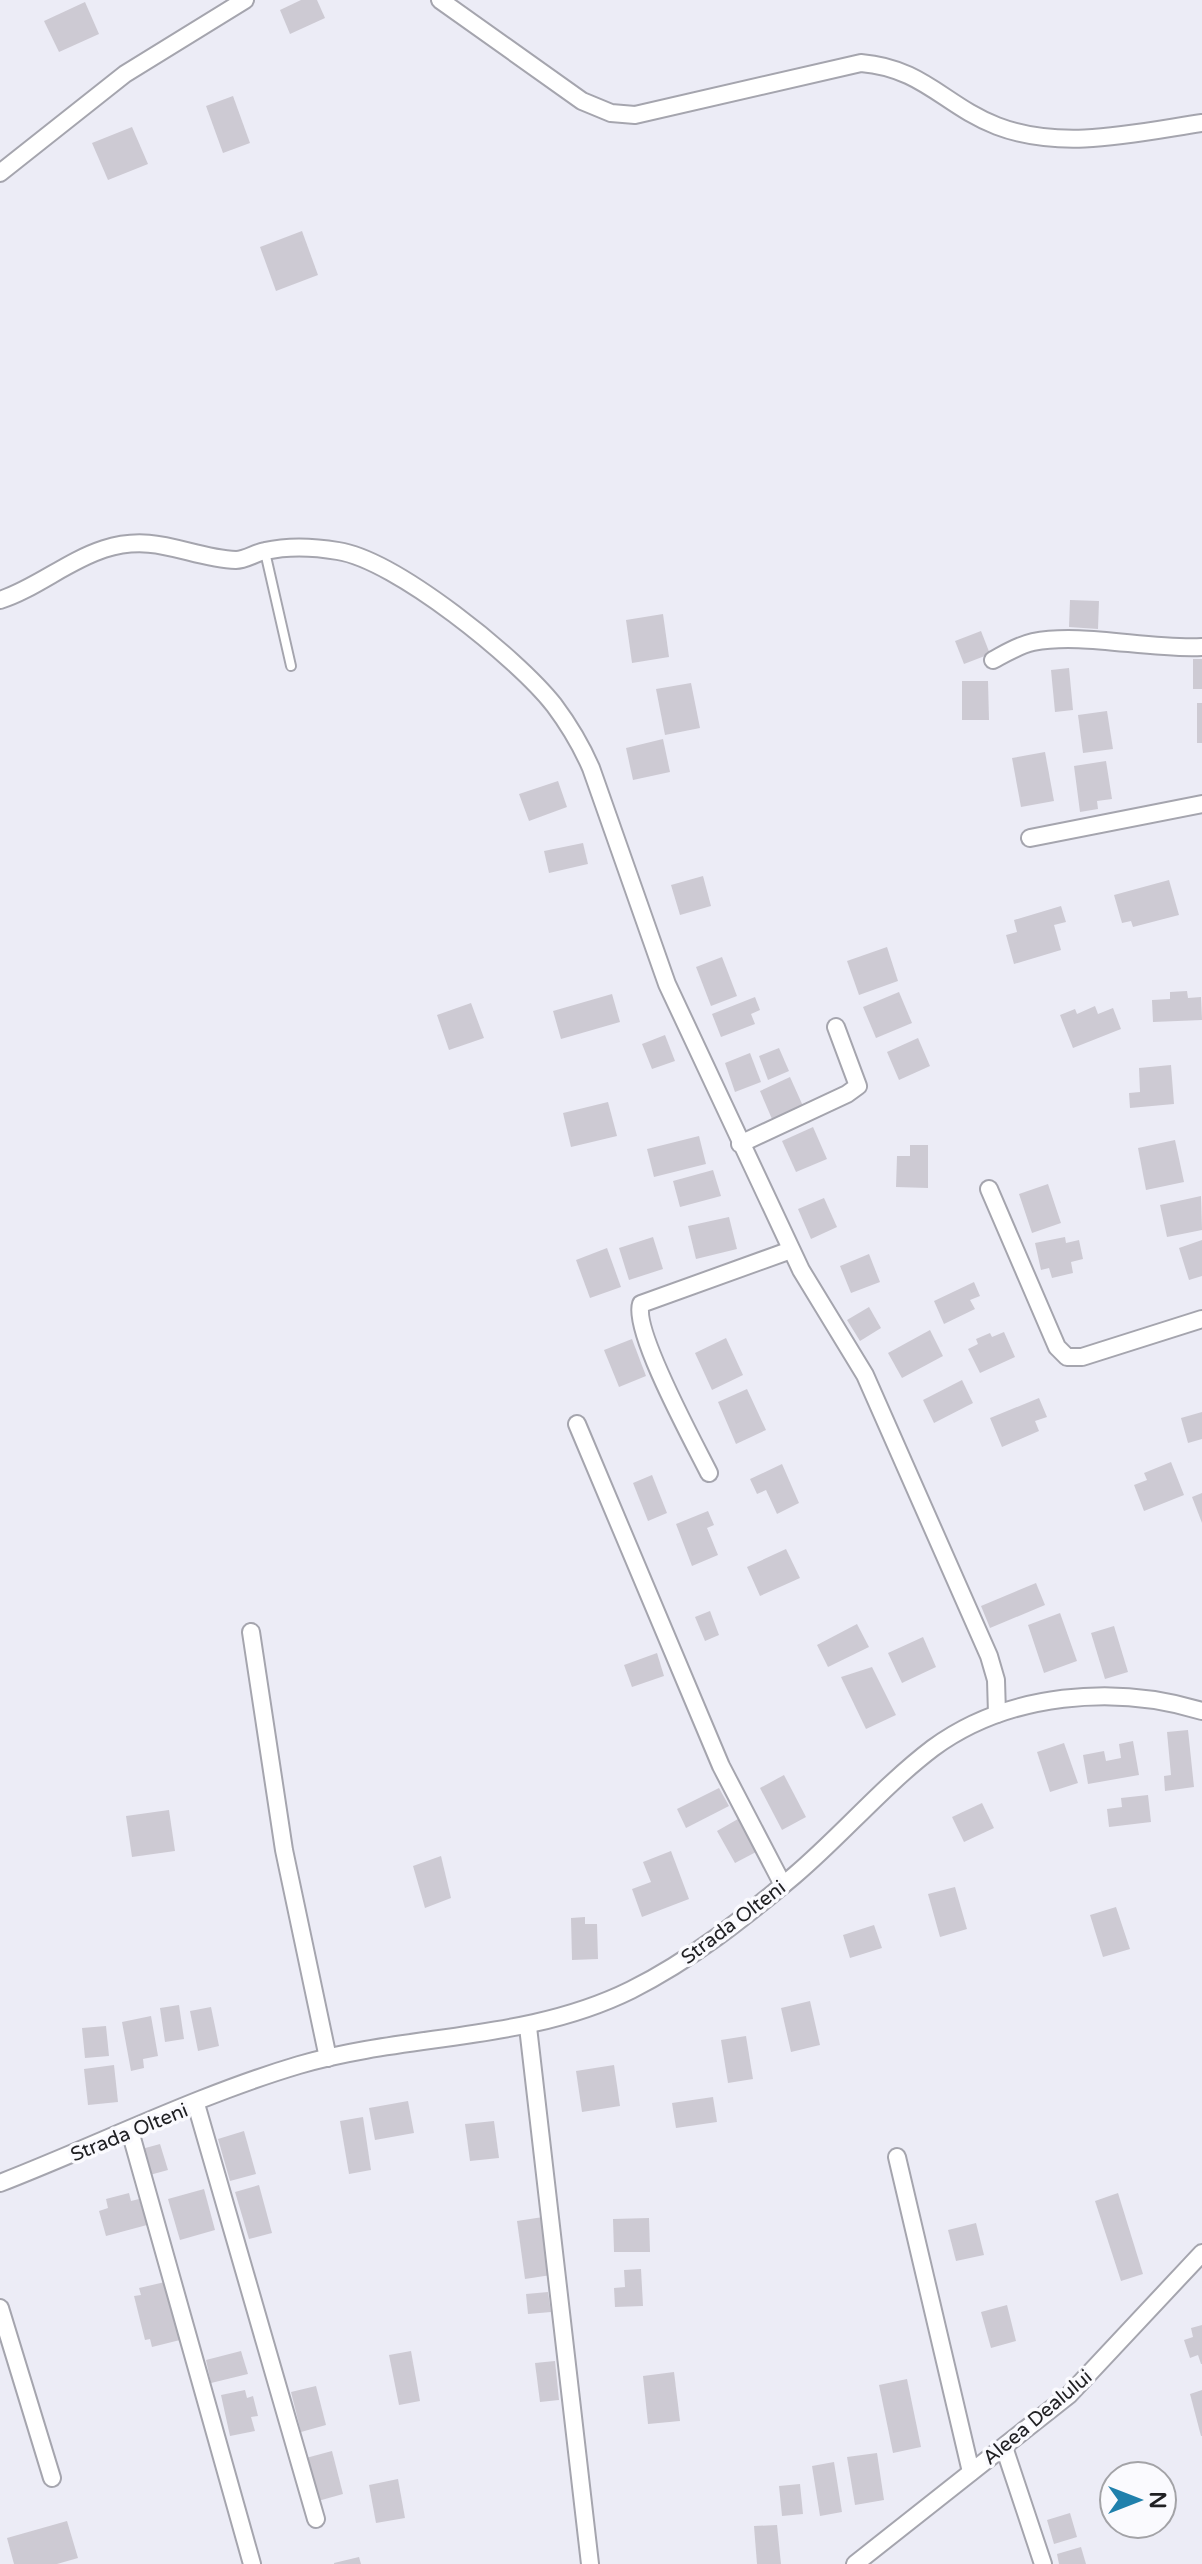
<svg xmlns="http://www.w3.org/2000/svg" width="1202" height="2564" viewBox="0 0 1202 2564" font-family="'Varela Round',sans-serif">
<rect width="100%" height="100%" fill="#ececf6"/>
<g fill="#cdcad3">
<polygon points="301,0 317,0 325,18 290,34 280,10"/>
<polygon points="85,2 99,34 59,52 44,21"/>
<polygon points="233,96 250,143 223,153 206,106"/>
<polygon points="132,127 148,164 108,180 92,143"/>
<polygon points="302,231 318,275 276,291 260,247"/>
<polygon points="1070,600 1099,601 1098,629 1069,627"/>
<polygon points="663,614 669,657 632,663 626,620"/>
<polygon points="981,631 990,654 964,664 955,641"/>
<rect x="1193" y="659" width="9" height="30"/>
<polygon points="1069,668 1073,710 1055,712 1051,670"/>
<polygon points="962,681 988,681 989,720 962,720"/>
<polygon points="691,683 700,728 665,735 656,689"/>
<rect x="1197" y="703" width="5" height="40"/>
<polygon points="1107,711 1113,749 1083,753 1078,715"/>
<polygon points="663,739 670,772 633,780 626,748"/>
<polygon points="1045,752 1054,801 1021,807 1012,758"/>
<polygon points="1106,761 1112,799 1097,801 1098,809 1080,812 1074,766"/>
<polygon points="558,781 567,807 529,821 519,794"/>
<polygon points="583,843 588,864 549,873 544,851"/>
<polygon points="703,876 711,906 680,915 671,885"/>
<polygon points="1169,880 1179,915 1133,927 1131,921 1122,923 1114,895"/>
<polygon points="1061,906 1066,922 1054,925 1061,950 1014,964 1006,935 1017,932 1014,920"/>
<polygon points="887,947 898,981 859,995 847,961"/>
<polygon points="722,957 737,996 711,1006 696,967"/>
<polygon points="1187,991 1188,998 1201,997 1202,1020 1153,1022 1152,1000 1170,999 1170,992"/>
<polygon points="899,992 912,1023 876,1038 863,1007"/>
<polygon points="612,994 620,1022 561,1039 553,1011"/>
<polygon points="755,997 760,1010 751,1014 755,1024 721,1037 712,1014"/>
<polygon points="471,1003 484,1038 449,1050 437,1015"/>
<polygon points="1095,1006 1098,1014 1113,1008 1121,1029 1073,1048 1060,1015 1075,1009 1077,1014"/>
<polygon points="665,1035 675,1061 652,1069 642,1044"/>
<polygon points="918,1038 930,1066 899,1080 887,1052"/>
<polygon points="779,1048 789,1071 768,1080 759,1056"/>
<polygon points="750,1053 761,1082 735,1092 725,1063"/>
<polygon points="1171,1065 1174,1104 1130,1108 1129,1093 1140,1092 1139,1068"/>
<polygon points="790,1077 803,1106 772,1119 760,1091"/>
<polygon points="608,1102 617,1136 571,1147 563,1113"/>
<polygon points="813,1127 827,1159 796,1172 782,1141"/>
<polygon points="699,1136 706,1164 654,1177 647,1149"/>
<polygon points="1175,1140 1184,1182 1146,1190 1138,1148"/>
<polygon points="910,1145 928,1145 928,1188 896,1187 897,1156 910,1156"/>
<polygon points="713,1170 721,1196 680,1207 673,1181"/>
<polygon points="1048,1184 1061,1223 1032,1233 1019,1194"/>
<polygon points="1201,1196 1202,1230 1167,1237 1160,1205"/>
<polygon points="824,1198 837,1227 811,1239 798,1209"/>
<polygon points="729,1217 737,1249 696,1259 688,1226"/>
<polygon points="653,1237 663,1269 629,1280 619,1248"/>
<polygon points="1065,1237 1066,1243 1079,1240 1083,1259 1071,1262 1073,1273 1052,1278 1049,1268 1041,1270 1035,1243"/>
<polygon points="1202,1240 1202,1276 1189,1280 1179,1248"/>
<polygon points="607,1248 621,1287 590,1298 576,1260"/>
<polygon points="869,1254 880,1282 851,1293 840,1266"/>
<polygon points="974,1282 980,1296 970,1300 975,1309 944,1324 934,1301"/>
<polygon points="869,1307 881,1328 860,1341 847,1320"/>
<polygon points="930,1330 943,1356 902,1378 888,1353"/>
<polygon points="1004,1332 1015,1357 980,1373 968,1349 978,1344 976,1339 990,1333 992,1337"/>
<polygon points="726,1338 743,1375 712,1390 695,1353"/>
<polygon points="632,1339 646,1376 619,1387 604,1350"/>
<polygon points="962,1380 973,1403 934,1423 923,1400"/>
<polygon points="747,1389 766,1430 736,1444 718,1402"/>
<polygon points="1039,1398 1047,1417 1035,1421 1039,1431 1002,1447 990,1418"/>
<polygon points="1202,1412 1202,1439 1188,1443 1181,1418"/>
<polygon points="1171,1462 1184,1495 1144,1511 1134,1485 1147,1480 1144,1473"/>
<polygon points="782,1464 799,1503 777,1514 766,1490 757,1494 750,1479"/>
<polygon points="652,1475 667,1513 648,1521 633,1483"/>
<polygon points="1202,1493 1202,1523 1192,1497"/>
<polygon points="708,1511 714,1525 707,1528 718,1555 692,1566 676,1524"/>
<polygon points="786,1549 800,1578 760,1596 747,1567"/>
<polygon points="1036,1583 1045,1605 990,1628 981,1606"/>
<polygon points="710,1611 719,1635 705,1641 695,1617"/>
<polygon points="1060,1613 1077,1661 1044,1673 1028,1625"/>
<polygon points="857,1624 869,1647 828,1667 817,1645"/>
<polygon points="1114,1626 1128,1672 1105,1679 1091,1633"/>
<polygon points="923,1637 936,1667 902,1683 888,1653"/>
<polygon points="657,1653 664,1676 632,1687 624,1665"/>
<polygon points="872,1667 896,1715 866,1729 841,1677"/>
<polygon points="1188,1730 1194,1787 1165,1791 1164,1776 1171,1775 1167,1732"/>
<polygon points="1133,1741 1139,1775 1088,1784 1083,1755 1104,1751 1106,1761 1121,1758 1119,1744"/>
<polygon points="1064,1743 1078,1783 1050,1792 1037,1752"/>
<polygon points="784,1775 806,1817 782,1830 760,1788"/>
<polygon points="719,1788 729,1806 686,1828 677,1809"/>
<polygon points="1148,1795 1151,1822 1109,1827 1107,1809 1122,1807 1121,1798"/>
<polygon points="982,1803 994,1828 964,1842 952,1817"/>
<polygon points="169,1810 175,1851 132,1857 126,1816"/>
<polygon points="738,1819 756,1852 735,1863 717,1831"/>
<polygon points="671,1851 689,1899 642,1917 632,1889 651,1882 643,1862"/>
<polygon points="441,1856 451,1898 425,1908 413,1866"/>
<polygon points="955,1887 967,1929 940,1937 928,1894"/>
<polygon points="1116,1907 1130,1949 1103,1957 1090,1915"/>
<polygon points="585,1917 585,1924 597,1924 598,1959 572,1960 571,1918"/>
<polygon points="874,1925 882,1948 850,1958 843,1935"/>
<polygon points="810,2001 820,2045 791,2052 781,2008"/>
<polygon points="179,2005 184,2039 165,2042 160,2008"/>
<polygon points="211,2007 219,2046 198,2051 190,2011"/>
<polygon points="151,2016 158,2056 143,2059 144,2068 131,2071 122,2022"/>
<polygon points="106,2026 109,2056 85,2058 82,2028"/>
<polygon points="746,2036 753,2079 728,2083 721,2040"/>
<polygon points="114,2065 118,2102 88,2105 84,2069"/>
<polygon points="614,2065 620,2106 582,2112 576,2071"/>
<polygon points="713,2097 717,2122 676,2128 672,2103"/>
<polygon points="408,2101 414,2133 375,2140 369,2108"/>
<polygon points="363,2117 371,2170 349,2174 340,2121"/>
<polygon points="494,2121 499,2158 470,2161 465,2124"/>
<polygon points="244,2131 256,2174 230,2181 218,2139"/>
<polygon points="160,2144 168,2170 146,2176 138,2150"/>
<polygon points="259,2185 272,2233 249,2239 235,2192"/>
<polygon points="204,2189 215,2230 180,2240 168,2199"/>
<polygon points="129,2193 131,2201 139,2199 147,2225 106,2236 99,2211 108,2208 106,2199"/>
<polygon points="1118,2193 1143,2274 1121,2281 1095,2201"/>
<polygon points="543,2217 551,2275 525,2279 517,2221"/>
<polygon points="649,2218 650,2252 614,2252 613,2219"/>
<polygon points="976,2223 984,2255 956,2261 948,2230"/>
<polygon points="641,2269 643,2306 615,2307 614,2288 625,2287 624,2270"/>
<polygon points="165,2282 180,2340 152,2347 150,2339 145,2340 134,2296 141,2295 139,2288"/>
<polygon points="548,2292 551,2312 528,2314 526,2294"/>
<polygon points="1007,2305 1016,2341 991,2348 981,2312"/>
<polygon points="1202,2325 1202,2364 1201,2364 1198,2355 1190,2358 1184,2340 1193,2337 1191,2328"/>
<polygon points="241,2351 248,2374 211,2383 206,2360"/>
<polygon points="411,2351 420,2401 399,2405 389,2355"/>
<polygon points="555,2361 559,2400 540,2402 535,2363"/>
<polygon points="674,2372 680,2421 648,2424 643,2376"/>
<polygon points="907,2379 921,2447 893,2453 879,2385"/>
<polygon points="316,2386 326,2425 301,2432 291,2392"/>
<polygon points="245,2390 247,2398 253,2396 258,2416 251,2417 255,2431 230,2436 221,2395"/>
<polygon points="1202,2390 1202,2436 1201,2436 1190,2394"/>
<polygon points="332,2451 343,2494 318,2501 306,2458"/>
<polygon points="877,2453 884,2500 855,2505 847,2457"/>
<polygon points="834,2462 842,2512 820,2516 812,2466"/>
<polygon points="398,2479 405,2518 376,2523 369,2485"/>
<polygon points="800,2484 803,2514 782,2516 779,2486"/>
<polygon points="1070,2513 1077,2537 1054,2544 1047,2520"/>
<polygon points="67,2521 78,2558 57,2564 14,2564 7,2538"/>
<polygon points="777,2525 781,2564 757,2564 754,2526"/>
<polygon points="1081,2547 1086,2564 1059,2564 1057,2554"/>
<polygon points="359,2557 361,2564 334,2564 334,2563"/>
</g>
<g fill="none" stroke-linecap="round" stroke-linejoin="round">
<g stroke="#a5a5ae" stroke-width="12">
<polyline id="service" points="265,552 291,666"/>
</g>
<g stroke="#a5a5ae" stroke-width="20">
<g id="minor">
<path d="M440,0L582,101L611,113L635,115L861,63C923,68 945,106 997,126C1062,151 1136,133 1202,123"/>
<polyline points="0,173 125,74 245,0"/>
<path d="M0,600C35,589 67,561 104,549C156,532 189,558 236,560C245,560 255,553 265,551C287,546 315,547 338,551C396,560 517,658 554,705C569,725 581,745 591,768L667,984L801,1270L865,1375L989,1656L996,1680L997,1714"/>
<path d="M993,660C1006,653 1019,645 1033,642C1082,632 1149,650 1202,647"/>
<polyline points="1030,838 1202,804"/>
<polyline points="740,1144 847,1094 858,1086 836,1027"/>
<polyline points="989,1189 1057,1347 1067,1357 1082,1357 1202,1319"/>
<polyline points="577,1424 721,1766 783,1885"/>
<path d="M709,1473C694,1443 632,1330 641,1304L791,1250"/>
<polyline points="251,1632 284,1850 328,2058"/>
<polyline points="528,2027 590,2564"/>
<polyline points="196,2104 316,2519"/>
<polyline points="130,2131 252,2564"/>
<polyline points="897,2157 971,2472"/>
<path d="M0,2183C98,2145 198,2095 299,2065C409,2033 526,2042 631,1990C691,1960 744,1918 795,1875C842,1835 883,1786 933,1748C1008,1693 1115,1684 1202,1711"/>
<polyline points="0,2308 52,2478"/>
<polyline points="1004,2447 1043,2564"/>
<polyline points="855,2564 1069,2395 1202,2253"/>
</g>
</g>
<use href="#service" stroke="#fff" stroke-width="8"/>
<use href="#minor" stroke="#fff" stroke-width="16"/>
</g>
<g text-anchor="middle" stroke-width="7" stroke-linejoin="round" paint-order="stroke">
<g font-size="20" fill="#212124" stroke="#fafafe">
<text transform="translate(733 1922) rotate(-37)" y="7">Strada Olteni</text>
<text transform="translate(129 2132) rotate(-22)" y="7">Strada Olteni</text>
<text transform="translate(1037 2417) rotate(-40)" y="7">Aleea Dealului</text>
</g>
</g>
<g transform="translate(1138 2500) rotate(90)"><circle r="38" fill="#fafafe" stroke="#a3a3a7" stroke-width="2"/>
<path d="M0-6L14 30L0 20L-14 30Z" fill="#2080ac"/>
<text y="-12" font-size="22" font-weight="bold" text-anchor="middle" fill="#212124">N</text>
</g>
</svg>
